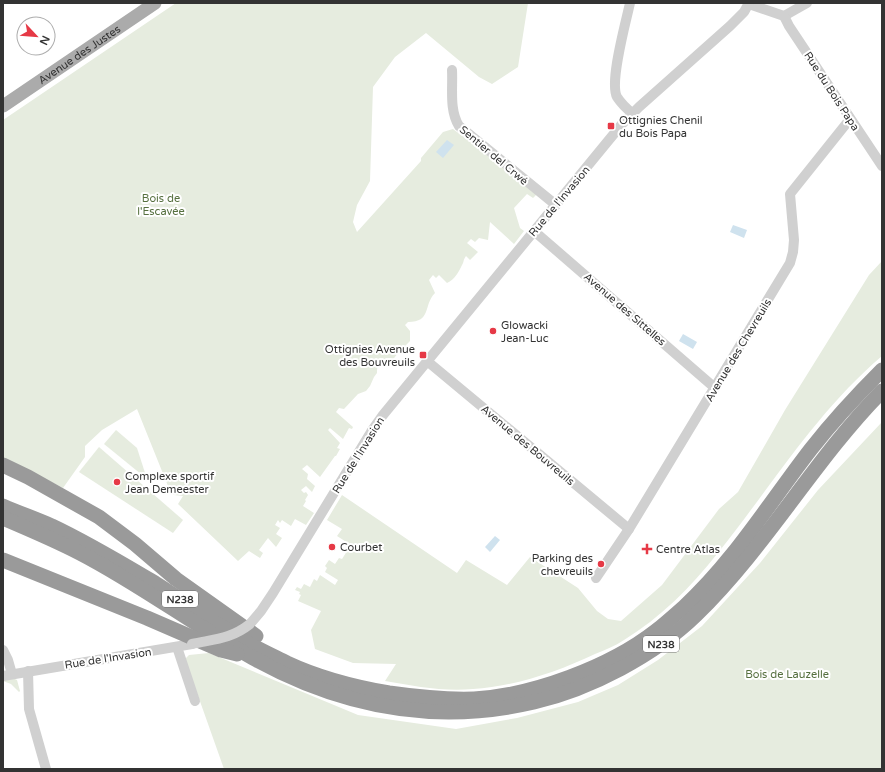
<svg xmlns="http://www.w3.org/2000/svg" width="885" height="772" viewBox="0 0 885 772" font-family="'Varela Round',sans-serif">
<rect width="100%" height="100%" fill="#fff"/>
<g fill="#e6ecdf">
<path d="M176,3H528L518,67L492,84L479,77L426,33L395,57L373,87L370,181L357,205L353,222L357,232L421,161V158L443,132L453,129L539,194L536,195L533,198L527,194L514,208L520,228L524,231L514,244L490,222L488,240L479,238L475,242L471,239L467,243L478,252L470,260L466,256C463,260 464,262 462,265C458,273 455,279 447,283L439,275L436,278L433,275L429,280L435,293C423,305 432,322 408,322L405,325L410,331V341L403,348H402L391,362L382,359C378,364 377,367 377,373L374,377L370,386L366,391L358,394L344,409L339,408L336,412L353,427L352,429L349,428L343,439L330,428L328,430L340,443L337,448L340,449L336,456H335L320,477L307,465L302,469L308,474L307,479L315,486L312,492L306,486L301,490L304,493L306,492L308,495L305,500L306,501L303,506L314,513L306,525L295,519L291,526L282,520L280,523L278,520L275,525L280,528L276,534L282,538L276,547L268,538L259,550L263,553L260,558L249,551L238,561L178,504L183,496L174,495L170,491L137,409L102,430L85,446V457L63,488L3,458V311H4L3,307V120Z"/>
<path d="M882,261V356C816,412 771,487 717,554C691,587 660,618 624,640C615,646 605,650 595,654C557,672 516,686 473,689C444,692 414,686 385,681L396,664L353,663L315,649L311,630L321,611L298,601L301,595L299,594L300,592L295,590L297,587L301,589L304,584L310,587L314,579L317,581L320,575L335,585L338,580L325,572L327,568L325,566L329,560L335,564L339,558L342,559L351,545L337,536L342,529L327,520L342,495L457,573L466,560L507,585L530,557L578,588L597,611L608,619L621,621L662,585L719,509L738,492L785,410L869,275Z"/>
<polygon points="882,422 882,769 224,769 185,659 189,655 209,653 358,715 456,729 517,718 578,702 618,685 658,660 702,626 760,563 818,490"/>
<polygon points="116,430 137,448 147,479 104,444"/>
<polygon points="99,447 183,520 173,533 79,472"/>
<polygon points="13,678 17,680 20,691 19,692 11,684 3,681"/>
</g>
<g fill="#cfe2ee">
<polygon points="447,140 454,145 443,158 436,152"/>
<polygon points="733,225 747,230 744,238 730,232"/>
<polygon points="683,334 697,342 693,349 679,341"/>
<polygon points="495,536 500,540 490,552 485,547"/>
</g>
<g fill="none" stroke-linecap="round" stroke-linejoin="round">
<g stroke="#d0d0d0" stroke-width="10">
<path d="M630,3C626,22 609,82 617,97C621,103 627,109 632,113"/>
<polyline points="749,4 784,16 807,3"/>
<polyline points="784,16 789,26 882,166"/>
<path d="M452,70C453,88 449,110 459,126L556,205"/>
<polyline points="534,231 715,388"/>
<polyline points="427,361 629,529"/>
<polyline points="596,578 629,529 790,263 793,252 794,240 790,194 850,119"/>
<polyline points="250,624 261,611 273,593 371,432 383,415 622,124 639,107 730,26 744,12 749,3"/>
<polyline points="177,647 195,701"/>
<polyline points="3,650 8,660 12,674"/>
<polyline points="28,671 29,709 46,769"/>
<polyline points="3,676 192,644"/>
</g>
<path stroke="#ababab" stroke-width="13" id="s1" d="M3,106L155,3"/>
<g stroke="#9a9a9a" stroke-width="15">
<polyline points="3,465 28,477 99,517 135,544 176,579 256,636"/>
<path d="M3,506C19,513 36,519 52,526C88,543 121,563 155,583C185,602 214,623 244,641C258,649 273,656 287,663C319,678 354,687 389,693C417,697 445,700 474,699C532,696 610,667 656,631C666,623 675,615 684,607C734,561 770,502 811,449C833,421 857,395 882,370"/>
<path d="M3,518C29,529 55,540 80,553C140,584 194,625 253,658C341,707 435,725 534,702C590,689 655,655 696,615C766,547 814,460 882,391"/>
<polyline points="3,560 147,618 221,650 237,654"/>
</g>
<path stroke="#d0d0d0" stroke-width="10" d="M192,644C215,639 231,639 250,624"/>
</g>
<g fill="#e63946" stroke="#fff" stroke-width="1.5">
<rect x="607" y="122" width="8" height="8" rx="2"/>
<circle cx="493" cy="331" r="4"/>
<rect x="419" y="351" width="8" height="8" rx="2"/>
<circle cx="117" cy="482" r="4"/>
<circle cx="332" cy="547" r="4"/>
<path d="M645 543h4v4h4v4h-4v4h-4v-4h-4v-4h4z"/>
<circle cx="601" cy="564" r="4"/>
</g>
<g text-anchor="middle" stroke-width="4" stroke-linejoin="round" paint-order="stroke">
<g fill="#fff" stroke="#707070" stroke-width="1">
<rect x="162" y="591" width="36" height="16" rx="3"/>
<rect x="643" y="636" width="36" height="16" rx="3"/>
</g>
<g font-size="10" font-weight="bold" fill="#333">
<text x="180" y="603">N238</text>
<text x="661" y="648">N238</text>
</g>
<g font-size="11" fill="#333" stroke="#fff">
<text dy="4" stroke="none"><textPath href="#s1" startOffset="92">Avenue des Justes</textPath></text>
<text transform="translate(832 91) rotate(57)" y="4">Rue du Bois Papa</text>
<text transform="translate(494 155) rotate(40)" y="4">Sentier del Crwé</text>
<text transform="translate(559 201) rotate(-50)" y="4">Rue de l'Invasion</text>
<text transform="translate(625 309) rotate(41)" y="4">Avenue des Sittelles</text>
<text transform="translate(738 350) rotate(-59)" y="4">Avenue des Chevreuils</text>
<text transform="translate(528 445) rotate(40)" y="4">Avenue des Bouvreuils</text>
<text transform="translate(358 455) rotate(-58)" y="4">Rue de l'Invasion</text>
<text transform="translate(108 658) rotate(-9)" y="4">Rue de l'Invasion</text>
</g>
<g font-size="11" fill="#333" stroke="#fff" text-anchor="start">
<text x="619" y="124">Ottignies Chenil<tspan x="619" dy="13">du Bois Papa</tspan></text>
<text x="501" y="329">Glowacki<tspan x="501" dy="13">Jean-Luc</tspan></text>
<text x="415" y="353" text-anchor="end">Ottignies Avenue<tspan x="415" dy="13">des Bouvreuils</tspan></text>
<text x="125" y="480">Complexe sportif<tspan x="125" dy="13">Jean Demeester</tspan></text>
<text x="340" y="551">Courbet</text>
<text x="656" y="553">Centre Atlas</text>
<text x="593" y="562" text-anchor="end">Parking des<tspan x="593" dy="13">chevreuils</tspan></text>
</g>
<g font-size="11" fill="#56703f" stroke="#fff">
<text x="161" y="202">Bois de<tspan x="161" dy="13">l'Escavée</tspan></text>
<text x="787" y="678">Bois de Lauzelle</text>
</g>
</g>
<rect width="885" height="772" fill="none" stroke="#333333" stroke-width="8"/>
<g transform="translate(36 36) rotate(116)"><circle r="19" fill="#ffffff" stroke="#adadad"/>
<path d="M0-3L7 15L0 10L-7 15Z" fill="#e63946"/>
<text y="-6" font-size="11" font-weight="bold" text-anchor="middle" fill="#333333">N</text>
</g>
</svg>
